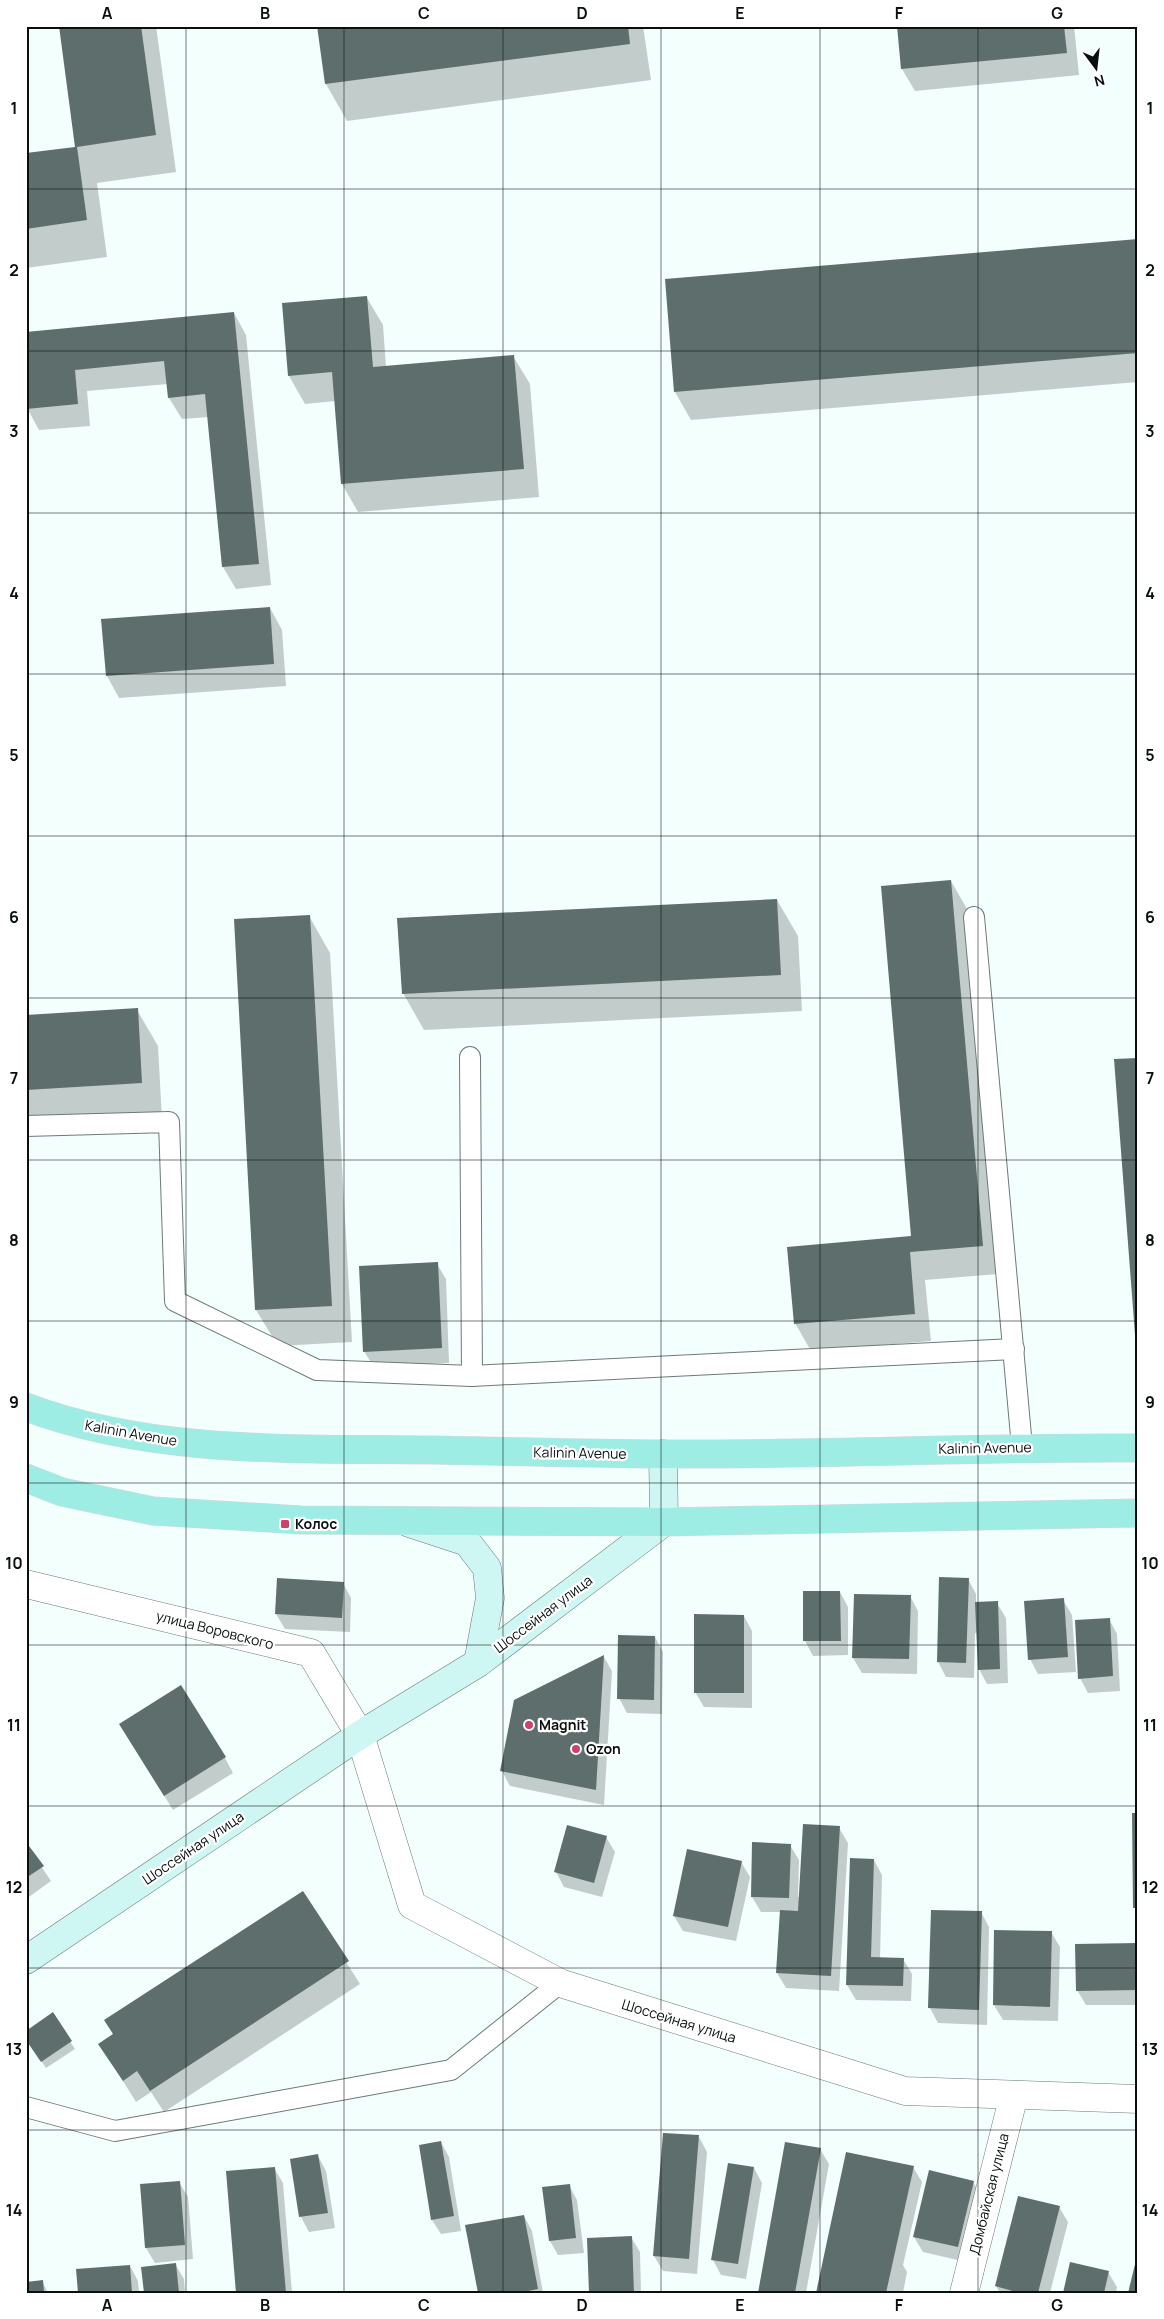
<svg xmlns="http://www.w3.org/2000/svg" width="1164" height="2319" viewBox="0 0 1164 2319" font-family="Manrope,sans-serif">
<rect width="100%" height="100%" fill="#f3fffd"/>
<g fill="#0003">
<polygon points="60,26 156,26 176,172 97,183 107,257 26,268 26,154 76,148"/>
<polygon points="318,26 643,26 651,80 347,121 326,84"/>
<polygon points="898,26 1074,26 1079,75 915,91 902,69"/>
<polygon points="1138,240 1138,382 691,420 675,392 666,281"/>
<polygon points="367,298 383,325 386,367 513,356 530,384 539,497 358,512 342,484 335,401 305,404 289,376 283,304"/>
<polygon points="234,313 246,335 271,585 236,589 223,567 209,417 182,419 169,398 168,384 87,391 90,426 39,430 27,408 26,334"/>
<polygon points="270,608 282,630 286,686 119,698 107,676"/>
<polygon points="951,881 967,909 998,1274 925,1280 931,1341 811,1351 795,1323 912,1238"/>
<polygon points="777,900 798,936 802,1011 424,1030 403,993"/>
<polygon points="309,916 330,953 352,1342 278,1346 256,1310"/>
<polygon points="137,1010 158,1046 162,1119 26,1127 26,1016"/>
<polygon points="437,1264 446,1279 449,1363 373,1366 364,1351"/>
<polygon points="968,1579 976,1594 976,1603 997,1603 1006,1618 1008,1683 987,1684 979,1669 977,1633 975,1633 974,1678 946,1677 938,1662"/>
<polygon points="343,1583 351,1598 350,1632 285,1629 276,1614"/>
<polygon points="840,1592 848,1607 848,1655 813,1656 805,1641"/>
<polygon points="910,1596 918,1611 917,1674 862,1673 853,1658"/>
<polygon points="1063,1600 1072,1615 1076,1672 1038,1674 1030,1659"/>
<polygon points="744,1616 752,1631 752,1708 704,1707 695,1692"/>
<polygon points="1109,1619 1117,1634 1120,1691 1088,1693 1080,1678"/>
<polygon points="655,1637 663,1652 662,1714 627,1713 619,1698"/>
<polygon points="604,1657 612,1671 604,1805 510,1786 502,1771"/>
<polygon points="129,1739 225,1758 233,1773 173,1810"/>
<polygon points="839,1828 848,1843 839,1991 786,1988 777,1973 781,1912 761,1912 752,1897 790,1845 799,1860 798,1897 800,1897"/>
<polygon points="606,1837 615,1852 602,1897 564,1887 556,1872"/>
<polygon points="26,1844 51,1881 26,1899"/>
<polygon points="874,1860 882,1875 880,1959 903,1959 912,1974 911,2001 856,2000 847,1985"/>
<polygon points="741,1862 750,1877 736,1941 683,1931 674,1916"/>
<polygon points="302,1892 360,1984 164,2112 151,2092 136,2102 100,2044"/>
<polygon points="981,1912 989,1927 987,2025 938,2023 930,2008"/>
<polygon points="1051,1932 1060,1947 1058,2021 1003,2020 994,2005"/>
<polygon points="1138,1945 1138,2005 1086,2005 1077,1990"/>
<polygon points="52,2014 75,2049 46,2068 26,2039"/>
<polygon points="699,2137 707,2152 697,2274 663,2271 654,2256"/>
<polygon points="441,2142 449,2157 461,2231 441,2234 432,2220"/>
<polygon points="820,2149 829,2164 806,2293 759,2293"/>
<polygon points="318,2156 326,2171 335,2228 309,2232 301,2217 292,2160"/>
<polygon points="913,2167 922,2182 903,2265 907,2272 903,2293 817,2293"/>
<polygon points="274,2168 283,2183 292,2293 238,2293"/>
<polygon points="754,2168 762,2183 746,2279 721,2275 713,2260"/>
<polygon points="179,2182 188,2197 193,2259 155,2263 146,2248 142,2185"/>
<polygon points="973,2182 982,2197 966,2262 923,2252 914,2237"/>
<polygon points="569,2185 577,2200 584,2253 558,2255 550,2241"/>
<polygon points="1059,2207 1068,2222 1050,2293 1000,2293 996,2286"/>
<polygon points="524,2216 532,2231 543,2293 479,2293"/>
<polygon points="631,2237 640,2252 641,2293 590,2293"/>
<polygon points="175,2264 184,2279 185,2293 146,2293"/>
<polygon points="130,2266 138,2281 139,2293 79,2293"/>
<polygon points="1108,2272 1117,2287 1116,2293 1065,2293"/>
<polygon points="42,2281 48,2293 26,2293"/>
</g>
<g fill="#5d6e6c">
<polygon points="59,26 141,26 156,135 77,147 87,220 26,229 26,153 75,147"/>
<polygon points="317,26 628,26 630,44 325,84"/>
<polygon points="897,26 1064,26 1067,53 901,69"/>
<polygon points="1138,239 1138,353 674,392 665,279"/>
<polygon points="367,296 373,367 514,355 524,469 341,484 332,372 288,376 282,303"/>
<polygon points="234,312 259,564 222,567 205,394 168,398 164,361 75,370 78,404 26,409 26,332"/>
<polygon points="270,607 274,664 106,676 101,619"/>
<polygon points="951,880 983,1246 910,1252 915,1314 794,1324 787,1247 911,1236 881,886"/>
<polygon points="777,899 781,975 402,994 397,918"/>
<polygon points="310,915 332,1306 255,1310 234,919"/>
<polygon points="138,1008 142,1083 26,1090 26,1015"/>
<polygon points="1138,1058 1138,1348 1136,1348 1114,1059"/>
<polygon points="438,1262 442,1348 363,1352 359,1266"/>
<polygon points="939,1577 969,1578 966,1663 937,1662"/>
<polygon points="277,1578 344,1582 342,1618 275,1614"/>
<polygon points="803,1591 840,1591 841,1641 803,1641"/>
<polygon points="854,1594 911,1595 909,1659 852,1658"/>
<polygon points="1064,1598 1068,1657 1028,1660 1024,1601"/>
<polygon points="998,1601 1000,1669 978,1670 975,1602"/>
<polygon points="694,1614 744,1615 744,1693 694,1693"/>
<polygon points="1110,1618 1113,1676 1078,1679 1075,1620"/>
<polygon points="618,1635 655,1636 654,1700 617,1699"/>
<polygon points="604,1655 596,1790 500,1771 514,1700"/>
<polygon points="181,1685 226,1757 164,1796 119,1724"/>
<polygon points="1132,1813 1138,1813 1138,1908 1133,1908"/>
<polygon points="803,1824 840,1826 831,1976 776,1973 780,1910 798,1911"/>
<polygon points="567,1825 607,1836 594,1883 554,1872"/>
<polygon points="26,1842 44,1866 26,1878"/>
<polygon points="752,1842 791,1844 789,1898 751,1897"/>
<polygon points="687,1849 742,1861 728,1927 673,1916"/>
<polygon points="850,1858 874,1859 871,1957 904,1958 903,1986 846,1985"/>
<polygon points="303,1891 349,1961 150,2091 137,2071 123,2081 98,2044 113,2034 104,2020"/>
<polygon points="931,1910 982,1911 979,2010 928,2008"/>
<polygon points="994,1930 1052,1931 1050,2007 993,2005"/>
<polygon points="1138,1943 1138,1990 1076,1991 1075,1944"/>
<polygon points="53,2012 72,2041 41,2062 26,2040 26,2031"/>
<polygon points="663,2133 699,2135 689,2259 653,2256"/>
<polygon points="441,2141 454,2216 431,2220 419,2145"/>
<polygon points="785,2142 821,2148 795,2293 758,2293"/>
<polygon points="846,2152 914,2166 886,2293 816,2293"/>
<polygon points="318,2154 328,2213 299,2217 290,2159"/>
<polygon points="728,2163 754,2167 738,2264 711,2260"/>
<polygon points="275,2167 286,2293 236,2293 226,2171"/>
<polygon points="929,2170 974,2181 958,2247 913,2237"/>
<polygon points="180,2181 185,2245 145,2248 140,2184"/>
<polygon points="570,2184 576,2238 549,2241 542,2187"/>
<polygon points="1018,2196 1060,2206 1038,2293 1020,2293 995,2286"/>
<polygon points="524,2215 538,2289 518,2293 478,2293 465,2225"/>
<polygon points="632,2236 634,2293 589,2293 587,2238"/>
<polygon points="1137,2256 1138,2293 1128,2293"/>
<polygon points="1070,2262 1109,2271 1104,2293 1063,2293"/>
<polygon points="176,2263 179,2293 144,2293 141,2267"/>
<polygon points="130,2265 132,2293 78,2293 76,2269"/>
<polygon points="43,2280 44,2293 26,2293 26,2282"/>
</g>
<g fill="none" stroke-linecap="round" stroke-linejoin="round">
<g stroke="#6a7b78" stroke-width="22">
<g id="service">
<polyline points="974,917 1022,1447"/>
<polyline points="470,1057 472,1376"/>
<polyline points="26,1126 169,1122 175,1301 317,1370 472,1376 1014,1349"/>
<polyline points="26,2107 115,2131 451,2070 560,1983"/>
</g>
</g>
<g stroke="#6a7b78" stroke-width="29">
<g id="minor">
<polyline points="26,1584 311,1653 360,1735 412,1905 560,1983 905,2091 1138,2099"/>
<polyline points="964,2293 1014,2095"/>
</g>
</g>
<g stroke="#6a7b78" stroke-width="29">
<g id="secondary">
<polyline points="409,1523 467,1542 487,1568 490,1598 478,1663"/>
<polyline points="26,1960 360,1735 478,1663 664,1522 663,1454"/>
</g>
</g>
<g stroke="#d7d9d8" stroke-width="29">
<g id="primary">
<path d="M26,1407C154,1455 296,1448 431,1450C508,1451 584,1454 661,1454C820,1455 979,1447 1138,1448"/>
<polyline points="26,1478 62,1492 153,1511 301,1520 664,1522 1138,1513"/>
</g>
</g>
<use href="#service" stroke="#fff" stroke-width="20"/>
<use href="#minor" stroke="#fff" stroke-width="28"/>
<use href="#secondary" stroke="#cef6f2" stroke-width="28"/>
<use href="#primary" stroke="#9dede5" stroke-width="28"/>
</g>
<path fill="none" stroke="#080f0e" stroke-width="1" stroke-opacity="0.55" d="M186,26V2293M344,26V2293M503,26V2293M661,26V2293M820,26V2293M978,26V2293M26,189H1138M26,351H1138M26,513H1138M26,674H1138M26,836H1138M26,998H1138M26,1160H1138M26,1321H1138M26,1483H1138M26,1645H1138M26,1806H1138M26,1968H1138M26,2130H1138"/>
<g fill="#cf416b" stroke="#fff" stroke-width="2">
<rect x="280" y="1519" width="10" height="10" rx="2.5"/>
<circle cx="529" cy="1725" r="5"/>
<circle cx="576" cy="1749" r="5"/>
</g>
<g text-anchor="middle" stroke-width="4.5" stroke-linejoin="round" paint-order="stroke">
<g font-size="14" fill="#080f0e" stroke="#fff">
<text transform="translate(131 1433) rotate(10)" y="5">Kalinin Avenue</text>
<text transform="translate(985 1448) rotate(-1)" y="5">Kalinin Avenue</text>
<text transform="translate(580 1453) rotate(1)" y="5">Kalinin Avenue</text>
<text transform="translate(543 1614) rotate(-37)" y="5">Шоссейная улица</text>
<text transform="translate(215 1630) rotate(14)" y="5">улица Воровского</text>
<text transform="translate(193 1848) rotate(-34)" y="5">Шоссейная улица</text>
<text transform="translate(679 2021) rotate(17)" y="5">Шоссейная улица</text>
<text transform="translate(989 2194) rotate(-76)" y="5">Домбайская улица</text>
</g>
<g font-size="14" font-weight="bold" fill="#080f0e" stroke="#fff" text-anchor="start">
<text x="295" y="1529">Колос</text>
<text x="539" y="1730">Magnit</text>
<text x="586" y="1754">Ozon</text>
</g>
</g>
<rect width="1164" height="2319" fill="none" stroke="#ffffff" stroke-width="55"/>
<g transform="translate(1096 68) rotate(165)" stroke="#ffffff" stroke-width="4" paint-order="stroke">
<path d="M0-4L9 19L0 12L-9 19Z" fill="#080f0e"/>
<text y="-8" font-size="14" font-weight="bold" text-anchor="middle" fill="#080f0e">N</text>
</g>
<rect x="28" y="28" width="1108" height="2264" fill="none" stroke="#080f0e" stroke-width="2"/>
<g font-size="16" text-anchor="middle" font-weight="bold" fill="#080f0e">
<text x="107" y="19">A</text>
<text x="265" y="19">B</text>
<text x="424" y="19">C</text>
<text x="582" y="19">D</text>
<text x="740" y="19">E</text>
<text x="899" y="19">F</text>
<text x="1057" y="19">G</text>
<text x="14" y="114">1</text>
<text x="1150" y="114">1</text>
<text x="14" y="276">2</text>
<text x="1150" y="276">2</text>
<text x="14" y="437">3</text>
<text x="1150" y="437">3</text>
<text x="14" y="599">4</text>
<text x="1150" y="599">4</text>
<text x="14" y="761">5</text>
<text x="1150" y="761">5</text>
<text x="14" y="923">6</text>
<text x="1150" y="923">6</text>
<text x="14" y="1084">7</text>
<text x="1150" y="1084">7</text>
<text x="14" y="1246">8</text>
<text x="1150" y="1246">8</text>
<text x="14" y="1408">9</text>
<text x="1150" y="1408">9</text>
<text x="14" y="1569">10</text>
<text x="1150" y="1569">10</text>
<text x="14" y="1731">11</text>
<text x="1150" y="1731">11</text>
<text x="14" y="1893">12</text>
<text x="1150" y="1893">12</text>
<text x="14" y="2055">13</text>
<text x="1150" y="2055">13</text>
<text x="14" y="2216">14</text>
<text x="1150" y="2216">14</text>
<text x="107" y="2311">A</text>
<text x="265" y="2311">B</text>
<text x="424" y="2311">C</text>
<text x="582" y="2311">D</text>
<text x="740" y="2311">E</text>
<text x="899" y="2311">F</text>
<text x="1057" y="2311">G</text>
</g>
</svg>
